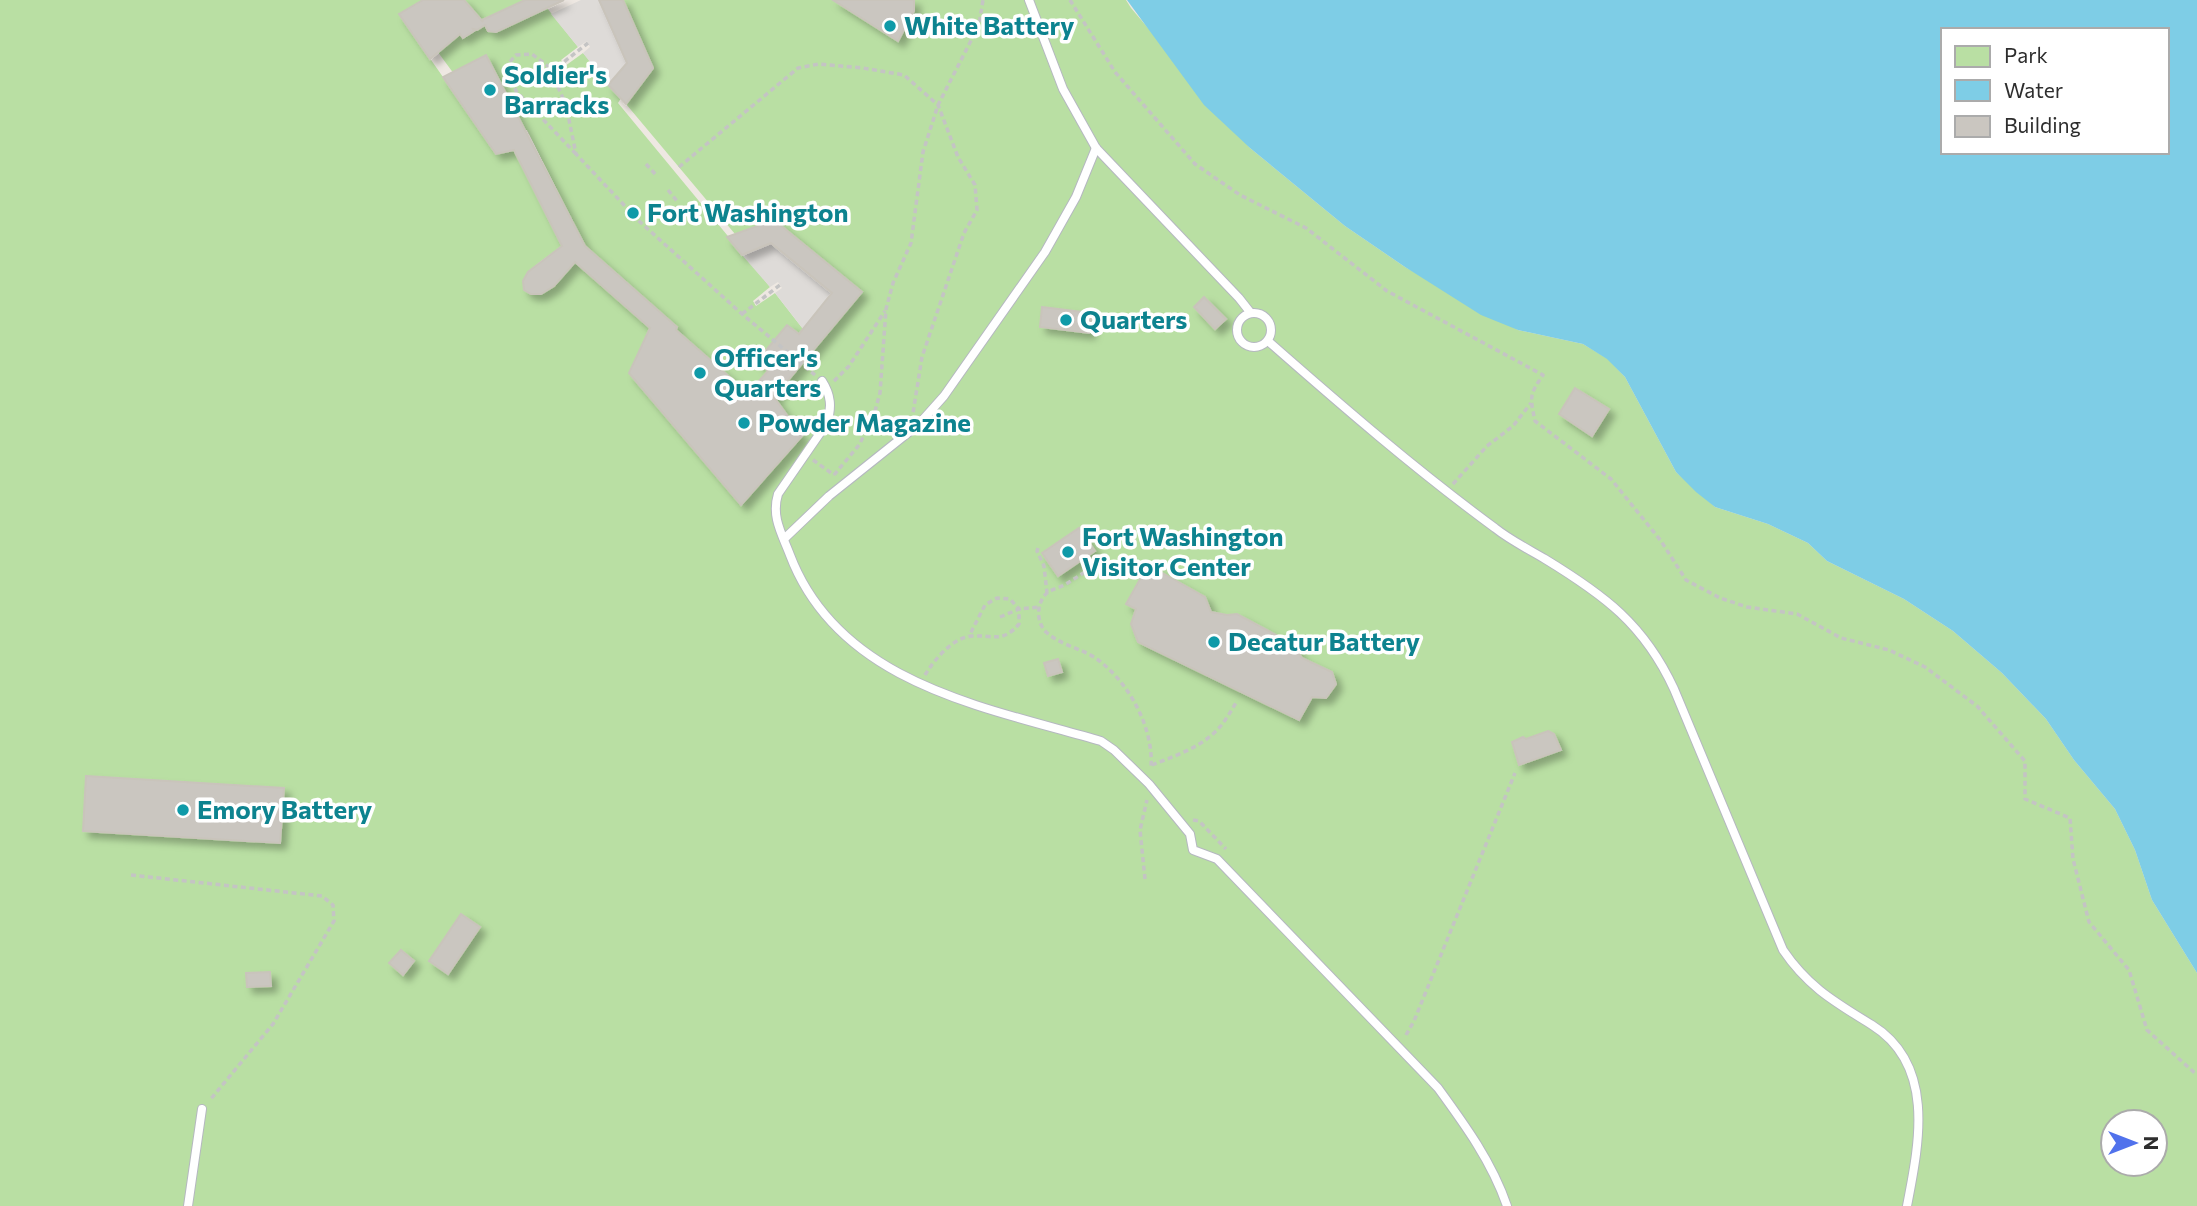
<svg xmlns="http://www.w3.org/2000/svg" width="2197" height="1206" viewBox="0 0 2197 1206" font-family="Commissioner,sans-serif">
<defs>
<filter id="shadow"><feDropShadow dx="6" dy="6" stdDeviation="3.5" flood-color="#0004"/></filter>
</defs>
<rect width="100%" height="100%" fill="#eee8e2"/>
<g fill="#b9dfa3" fill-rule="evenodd">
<path d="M0,0H423L399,14L496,153L515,150L562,246C547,258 522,269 524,290C546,302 562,277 575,262L650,328L629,373L741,505L802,437L774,397L862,292L774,220L735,234L626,104L653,68L623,0H1126L1131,8L1250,148L1345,226L1405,267L1518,330L1583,344L1608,359L1625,377L1676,472L1715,507L1768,524L1808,543L1827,561L1904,599L1953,631L2002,673L2046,719L2074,760L2115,809L2135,850L2152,900L2197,973V1206H0ZM2113,1122H2155V1164H2113Z"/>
<polygon points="464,0 525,0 482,20"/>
<polygon points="547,8 578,47 561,60 565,66 583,53 621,98 618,103 770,287 753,301 756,306 775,293 803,329 799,334 787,325 757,361 768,371 746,396 667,350 677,327 585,246 527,130 498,134 421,29 444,15 464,38 485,25 488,31"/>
</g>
<g fill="#dedbd8">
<polygon points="581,0 599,0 627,63 608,85 583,53 590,47 587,41 578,47 551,14"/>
<polygon points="771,243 832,293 803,329 775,293 782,288 778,282 770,287 742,255"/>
</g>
<path fill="#7ecde6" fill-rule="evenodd" d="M1127,0H2197V973L2152,900L2135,850L2115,809L2074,760L2046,719L2002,673L1953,631L1904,599L1827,561L1808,543L1768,524L1715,507L1696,492L1676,472L1625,377L1607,359L1583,344L1518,330L1481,315L1405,267L1345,226L1250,148L1204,105ZM1943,30H2167V152H1943Z"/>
<g fill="#cac6c0" stroke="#c9c4bb" stroke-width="2" filter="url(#shadow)">
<polygon points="423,0 464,0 483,22 482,20 525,0 564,0 496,32 488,31 485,25 477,30 473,29 474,31 463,38 460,34 430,59 399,14"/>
<polygon points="599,0 623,0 653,68 626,104 608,85 627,63"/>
<polygon points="833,0 914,0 914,11 898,41"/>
<polygon points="486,55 585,246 677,327 676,330 748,393 768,371 757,361 787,325 799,334 832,293 771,243 742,255 727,237 774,220 862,292 774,397 802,436 741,505 629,373 650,328 575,262 554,286 541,294 531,294 524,290 523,281 528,272 562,246 514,150 496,154 443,77"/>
<polygon points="1204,297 1226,319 1215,329 1194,307"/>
<polygon points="1042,307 1092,313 1089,333 1040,327"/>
<polygon points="1575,388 1609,409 1592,436 1559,414"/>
<polygon points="1079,528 1095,551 1058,576 1042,553"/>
<polygon points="1148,565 1205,597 1211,612 1227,615 1237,614 1293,644 1302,658 1332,672 1336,684 1326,698 1312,697 1299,720 1138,642 1131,624 1136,609 1126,604"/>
<polygon points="1058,659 1062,672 1048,676 1044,663"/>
<polygon points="1548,731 1554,734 1561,750 1519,765 1512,742 1523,737 1526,739"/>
<polygon points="86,776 284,788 280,843 83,831"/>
<polygon points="461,914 480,927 448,974 429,961"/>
<polygon points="401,950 414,961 403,975 389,963"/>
<polygon points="270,972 271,986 247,987 246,973"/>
</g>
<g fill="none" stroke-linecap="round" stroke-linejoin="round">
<g stroke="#b5b8c0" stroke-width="10">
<g id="service">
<polyline points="1029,0 1063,89 1096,148 1239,298 1250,312"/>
<circle cx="1254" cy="330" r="17"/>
<path d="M1268,341C1342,406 1416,470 1495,528C1510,540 1528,549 1545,559C1604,595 1644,624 1674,689L1783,950C1808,987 1835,1002 1872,1025C1936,1065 1919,1144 1907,1206"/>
<path d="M822,381C831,395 832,407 827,423L778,494C771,517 782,534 790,555C839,684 985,707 1101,741L1114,750L1149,784L1190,834L1193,850L1217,859L1438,1088C1465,1125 1492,1162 1507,1206"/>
<polyline points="784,539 829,496 919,424 944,396 1045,252 1076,197 1096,148"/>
<polyline points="188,1206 202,1109"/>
</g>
</g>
<g stroke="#c4c4c4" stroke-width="3.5" stroke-dasharray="5 3.5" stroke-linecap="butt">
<path d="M1070,0L1115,72L1195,164L1240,195L1306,228L1387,291L1543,375C1529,395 1530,397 1535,421L1611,479L1661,541L1686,580L1720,598L1747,607L1797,614L1841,638L1889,650L1925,667L1977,706L2025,761V799L2070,818L2073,859L2089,922L2129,970L2147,1030L2197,1075"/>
<polyline points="551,72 588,43"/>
<polyline points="576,154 516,91 507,65 516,55 532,54 549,67 566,105 576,154 639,221 742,314 815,375"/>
<polyline points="646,164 656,175"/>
<polyline points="679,167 798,68 819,64 863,68 904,75 938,105 958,157 975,185 977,210 964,233 922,357 913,413"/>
<polyline points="668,190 677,201"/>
<polyline points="742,314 780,285"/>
<polyline points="834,381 849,366 885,311"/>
<polyline points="813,460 834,475"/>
<polyline points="834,475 859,445 873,418 880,393 886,309 893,283 911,243 923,152 938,105 979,25 983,0"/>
<polyline points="1453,484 1487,446 1513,426 1531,403"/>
<polyline points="1038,548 1037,551 1044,566 1047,593"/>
<path d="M1085,572C1077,577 1070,582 1062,586C1058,588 1050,590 1047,593C1036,603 1036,622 1046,632C1059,644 1079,648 1094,657C1128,680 1154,727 1151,768"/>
<polyline points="1000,617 1019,609 1039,607"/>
<path d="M925,675C934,660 953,637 972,636C994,635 1003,643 1019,624V609L1010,599L997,598L985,605L969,636"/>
<path d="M1152,765C1174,756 1200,748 1217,730C1225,722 1231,711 1237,701"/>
<polyline points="1193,820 1199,821 1226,849"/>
<polyline points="131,875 322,896 333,905 334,921 273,1024 210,1100"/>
<polyline points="1145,879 1140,830 1147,800"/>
<polyline points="1406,1035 1414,1021 1515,773"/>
</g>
<use href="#service" stroke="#fff" stroke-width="8"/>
</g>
<g fill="#0f9aa8" stroke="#fff" stroke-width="2.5">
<circle cx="890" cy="26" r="7"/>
<circle cx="490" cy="90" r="7"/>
<circle cx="633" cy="213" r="7"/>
<circle cx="1066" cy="320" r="7"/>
<circle cx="700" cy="373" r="7"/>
<circle cx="744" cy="423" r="7"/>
<circle cx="1068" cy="552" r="7"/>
<circle cx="1214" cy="642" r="7"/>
<circle cx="183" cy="810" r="7"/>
</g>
<g text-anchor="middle" stroke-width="7" stroke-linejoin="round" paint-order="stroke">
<g font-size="26" font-weight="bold" fill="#0d838f" stroke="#fff" text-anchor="start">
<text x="904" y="35">White Battery</text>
<text x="504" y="84">Soldier's<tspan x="504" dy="30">Barracks</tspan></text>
<text x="647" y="222">Fort Washington</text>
<text x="1080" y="329">Quarters</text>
<text x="714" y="367">Officer's<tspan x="714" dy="30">Quarters</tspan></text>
<text x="758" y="432">Powder Magazine</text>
<text x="1082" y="546">Fort Washington<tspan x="1082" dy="30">Visitor Center</tspan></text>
<text x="1228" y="651">Decatur Battery</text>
<text x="197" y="819">Emory Battery</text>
</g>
</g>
<rect x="1941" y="28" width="228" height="126" fill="#ffffff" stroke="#ababab" stroke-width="2"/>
<rect x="1955" y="46" width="35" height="21" fill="#b9dfa3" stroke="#ababab" stroke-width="2"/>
<text x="2004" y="63" font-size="21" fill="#2e2e2e">Park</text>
<rect x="1955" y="80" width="35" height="21" fill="#7ecde6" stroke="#ababab" stroke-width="2"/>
<text x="2004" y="98" font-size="21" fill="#2e2e2e">Water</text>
<rect x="1955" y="116" width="35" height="21" fill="#cac6c0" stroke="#ababab" stroke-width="2"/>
<text x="2004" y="133" font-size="21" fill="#2e2e2e">Building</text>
<g transform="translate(2134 1143) rotate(90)"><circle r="33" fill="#ffffff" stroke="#ababab" stroke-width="2"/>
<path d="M0-5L12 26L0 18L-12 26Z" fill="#5172ec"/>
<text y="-10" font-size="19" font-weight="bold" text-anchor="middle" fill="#2e2e2e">N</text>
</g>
</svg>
